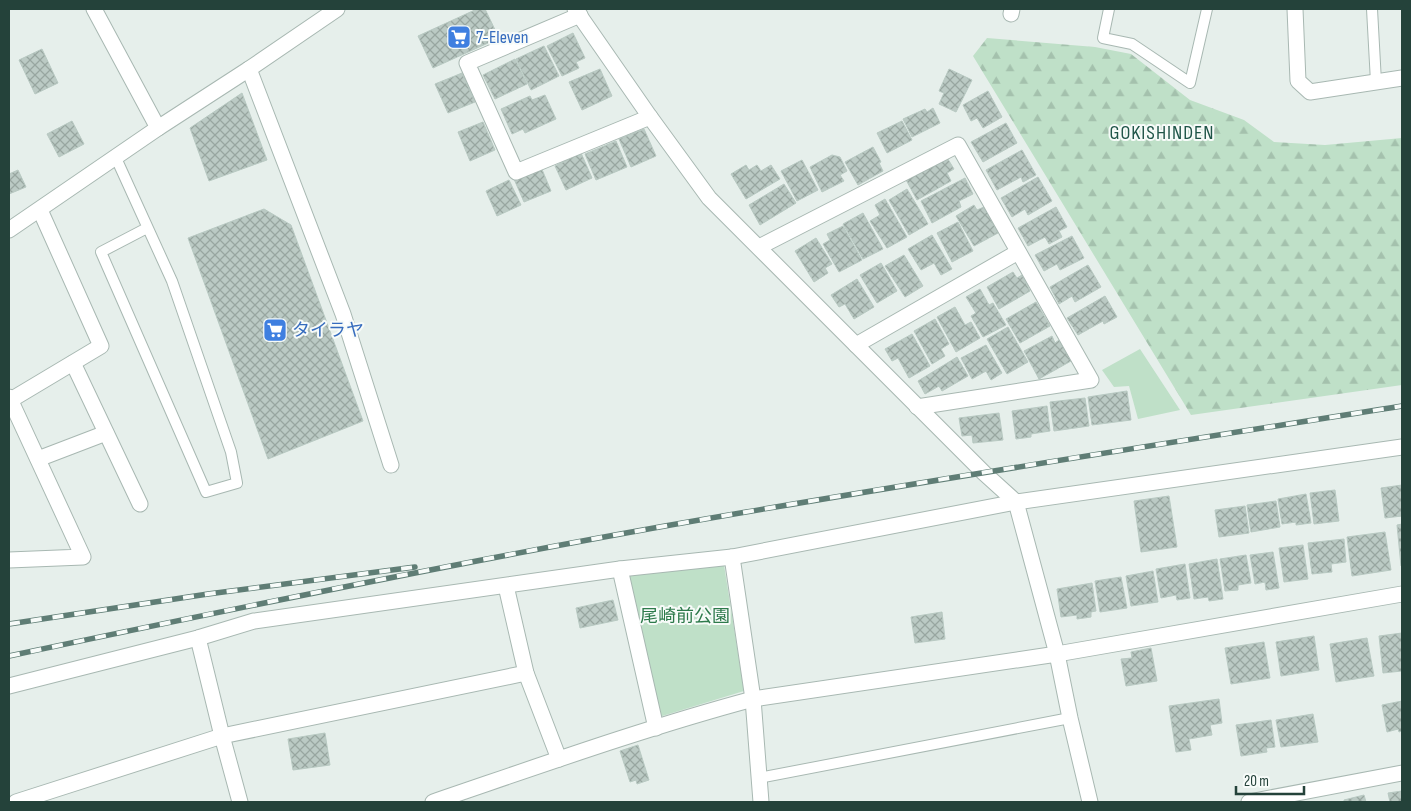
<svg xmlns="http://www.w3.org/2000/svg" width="1411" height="811" viewBox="0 0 1411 811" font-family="'Sofia Sans Condensed','Noto Sans JP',sans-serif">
<defs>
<pattern id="forest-firs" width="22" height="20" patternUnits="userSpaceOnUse" patternTransform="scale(1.25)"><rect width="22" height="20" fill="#bfe0c8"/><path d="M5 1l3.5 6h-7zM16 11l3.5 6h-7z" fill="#a4c1ad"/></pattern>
<pattern id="building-cross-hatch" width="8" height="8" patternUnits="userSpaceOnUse" patternTransform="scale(1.25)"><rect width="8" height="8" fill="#bbcac4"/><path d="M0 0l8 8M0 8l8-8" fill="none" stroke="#98a6a0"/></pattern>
</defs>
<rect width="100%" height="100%" fill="#e6efeb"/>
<polygon fill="url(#forest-firs)" points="987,38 1095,47 1131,54 1190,100 1244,120 1274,142 1325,145 1402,138 1402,385 1191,415 973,56"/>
<g fill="#bfe0c8">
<polygon points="1140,349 1180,410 1138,419 1129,386 1114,387 1102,370"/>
<polygon points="724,565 744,691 659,717 629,575"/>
</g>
<g fill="url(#building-cross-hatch)" stroke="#b8c9c2">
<polygon points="477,9 485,9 499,38 433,68 418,36"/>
<polygon points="573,33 585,58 576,62 579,68 562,76 547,46"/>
<polygon points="544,46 559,76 531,90 516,59"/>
<polygon points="42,49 58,83 35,94 19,60"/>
<polygon points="515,59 527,84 495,99 483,75"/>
<polygon points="600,69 612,96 582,110 569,82"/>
<polygon points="949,69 972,80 956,112 939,104 944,93 939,91"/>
<polygon points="462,73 475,102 448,113 435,84"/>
<polygon points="988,91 1002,117 983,128 977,118 971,121 963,105"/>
<polygon points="242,93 267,160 209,181 190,128"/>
<polygon points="545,95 556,119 525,133 523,129 512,134 501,109 530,96 532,100"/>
<polygon points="933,108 940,123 912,137 903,119 925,109 927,112"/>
<polygon points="72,121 84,144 59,157 47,134"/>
<polygon points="902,121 912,140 887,153 877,133"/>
<polygon points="483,122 495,150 470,161 458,132"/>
<polygon points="1006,123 1017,143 983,162 971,142"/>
<polygon points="644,129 656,156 631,167 619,139"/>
<polygon points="616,141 627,167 596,180 585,154"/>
<polygon points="873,147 881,162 879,163 883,171 858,185 845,162"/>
<polygon points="1022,150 1036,175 1023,182 1021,177 997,190 986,170"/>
<polygon points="581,153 592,178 566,190 555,166"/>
<polygon points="832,155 840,157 847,171 840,175 844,181 822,192 810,167"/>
<polygon points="946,156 954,169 947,173 951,181 917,200 905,178"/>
<polygon points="802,160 818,190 797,201 781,171"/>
<polygon points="746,165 749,170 757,165 761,171 771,165 780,179 746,199 731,174"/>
<polygon points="541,167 551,191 524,202 514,179"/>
<polygon points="18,170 26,187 9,194 9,174"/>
<polygon points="1038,177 1052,201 1028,215 1025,209 1012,217 1001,198"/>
<polygon points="965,178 973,194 959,201 961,207 932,223 921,201"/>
<polygon points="509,180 521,205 497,216 486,191"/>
<polygon points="784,184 796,203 760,225 749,205"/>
<polygon points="907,189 928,224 909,235 889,200"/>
<polygon points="885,199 907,237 887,248 870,221 880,215 875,205"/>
<polygon points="974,205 977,210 984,207 998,233 974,246 956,216"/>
<polygon points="1056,207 1067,227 1059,231 1062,237 1049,244 1045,237 1028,246 1018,228"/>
<polygon points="264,209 291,225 363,421 268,459 188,238"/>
<polygon points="863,213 883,249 863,259 843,224"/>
<polygon points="958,222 973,251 952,262 937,233"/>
<polygon points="843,226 862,260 839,272 823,244 830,240 827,234"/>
<polygon points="932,235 952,269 941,275 934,263 921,270 908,249"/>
<polygon points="1072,236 1084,258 1060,270 1057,264 1044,271 1035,255"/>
<polygon points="816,238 832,264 825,268 828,273 814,282 795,251"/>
<polygon points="904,255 923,286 905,297 885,266"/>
<polygon points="881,263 897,291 877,303 860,275"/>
<polygon points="1088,265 1101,287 1075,302 1072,296 1059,304 1050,287"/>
<polygon points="1013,272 1017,278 1022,275 1030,291 999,309 987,287"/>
<polygon points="857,279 874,307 854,319 845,304 839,307 831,295"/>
<polygon points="980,289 989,305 993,303 1006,325 983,337 971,316 976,313 966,297"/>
<polygon points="1105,296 1117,317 1104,324 1103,321 1078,335 1067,318"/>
<polygon points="1036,302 1050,326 1020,343 1006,319"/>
<polygon points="955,307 965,325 971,322 980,338 956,352 937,317"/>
<polygon points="935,319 949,344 941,349 945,356 932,364 914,331"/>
<polygon points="1008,327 1028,362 1007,374 987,339"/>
<polygon points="912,334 930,366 909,378 898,358 892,361 885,349"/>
<polygon points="1052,336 1055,343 1059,340 1071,361 1039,379 1024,351"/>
<polygon points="986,345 1002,373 991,380 986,371 972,379 961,358"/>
<polygon points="957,357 968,376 942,391 939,386 925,394 918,381"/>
<polygon points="1127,391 1131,420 1092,425 1088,397"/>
<polygon points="1085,398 1089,426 1054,431 1050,402"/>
<polygon points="1047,406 1050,431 1031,434 1031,437 1016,439 1012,411"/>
<polygon points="999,413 1003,440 973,443 972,435 962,436 959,418"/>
<polygon points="1402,485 1402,516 1385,518 1381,488"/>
<polygon points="1335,490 1339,521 1314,524 1310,493"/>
<polygon points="1306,494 1311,523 1296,525 1296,522 1282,524 1278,499"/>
<polygon points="1169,496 1177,547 1141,552 1134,501"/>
<polygon points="1276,501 1280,527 1251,532 1247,505"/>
<polygon points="1245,506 1249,533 1219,537 1215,510"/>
<polygon points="1402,524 1402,566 1401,566 1397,525"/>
<polygon points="1385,532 1391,570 1352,576 1347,537"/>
<polygon points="1344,539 1346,562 1331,564 1332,572 1312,574 1308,543"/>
<polygon points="1303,545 1308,579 1284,582 1279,548"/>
<polygon points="1273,552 1279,588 1266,590 1265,582 1255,584 1250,555"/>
<polygon points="1246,555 1251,583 1238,585 1238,590 1225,591 1220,559"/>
<polygon points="1217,559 1223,599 1209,601 1208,597 1194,599 1189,564"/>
<polygon points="1185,564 1190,598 1177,600 1176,595 1161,598 1156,569"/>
<polygon points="1153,571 1158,602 1131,606 1126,576"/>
<polygon points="1121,577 1127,608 1100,612 1095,581"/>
<polygon points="1092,583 1096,611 1091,612 1091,617 1077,619 1077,615 1061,617 1057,589"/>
<polygon points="613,600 618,620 580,628 576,608"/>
<polygon points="942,612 945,639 915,643 911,617"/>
<polygon points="1402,633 1402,671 1383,673 1379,636"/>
<polygon points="1314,636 1319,670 1281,676 1276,642"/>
<polygon points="1367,638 1374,676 1336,682 1330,644"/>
<polygon points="1264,642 1270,678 1231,684 1225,648"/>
<polygon points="1151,648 1157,681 1126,686 1121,659 1132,658 1131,652"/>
<polygon points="1219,699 1222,723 1210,725 1212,735 1189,739 1191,750 1176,752 1169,706"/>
<polygon points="1402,701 1402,731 1399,732 1398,729 1387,732 1382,705"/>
<polygon points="1313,714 1318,742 1281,747 1276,720"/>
<polygon points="1271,720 1275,747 1266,748 1267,752 1241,756 1236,725"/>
<polygon points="325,733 330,765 293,770 288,739"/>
<polygon points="638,745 649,780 637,784 636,780 630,782 620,751"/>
<polygon points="1402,791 1402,802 1390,802 1388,793"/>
<polygon points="1364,795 1366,802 1344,802 1344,800"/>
</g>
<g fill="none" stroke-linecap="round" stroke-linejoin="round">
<g stroke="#a8b8b2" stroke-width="12">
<g id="service">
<polyline points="1109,9 1103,38 1132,44 1190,83 1207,9"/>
<polyline points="1372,9 1376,82"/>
<polyline points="116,158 172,281 231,452 237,483 206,492 101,252 147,228"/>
<polyline points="759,778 1070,718"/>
</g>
</g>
<g stroke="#a8b8b2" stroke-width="17">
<g id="minor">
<polyline points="94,9 158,128"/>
<polyline points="1295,9 1298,81 1310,92 1402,78"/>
<polyline points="1011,14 1012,9"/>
<polyline points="580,15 467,63 516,172 650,117"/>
<polyline points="249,69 343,314 391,465"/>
<polyline points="759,247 958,145 1091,380 917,407"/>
<polyline points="856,345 1018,252"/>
<polyline points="73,363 140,504"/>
<polyline points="9,397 83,557 9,560"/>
<polyline points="9,401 101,346 40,210"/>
<polyline points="38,459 106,433"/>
<polyline points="732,557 753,699 761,802"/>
<polyline points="620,569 656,728"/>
<polyline points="506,586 526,673 559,759"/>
<polyline points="198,638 222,736 240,802"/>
<polyline points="9,686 198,638 254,621 620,569 732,557 1016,502 1402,447"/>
<polyline points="16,802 222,736 526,673"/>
<path d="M433,802C539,766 645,728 753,699L1057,654L1402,594"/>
<polyline points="1249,802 1402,773"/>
</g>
</g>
<g stroke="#a8b8b2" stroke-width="17">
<g id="tertiary">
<polyline points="575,9 650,117 709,198 984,473 1016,502 1057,654 1070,718 1090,802"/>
<polyline points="9,230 158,128 249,69 337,9"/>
</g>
</g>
<use href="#service" stroke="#fff" stroke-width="10"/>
<use href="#minor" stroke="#fff" stroke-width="15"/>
<use href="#tertiary" stroke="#fff" stroke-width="15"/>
<g stroke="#5f7d75" stroke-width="5.5">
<g id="rail">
<polyline points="9,624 208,594 415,567"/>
<path d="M9,656C227,610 445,565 665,526C910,483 1156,445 1402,406"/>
</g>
</g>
<use href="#rail" stroke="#f7fbf9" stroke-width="4" stroke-dasharray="11" stroke-linecap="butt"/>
</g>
<defs>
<g id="supermarket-square" transform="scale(1.25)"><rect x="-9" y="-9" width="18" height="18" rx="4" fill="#3f7fe0" stroke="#f7fbf9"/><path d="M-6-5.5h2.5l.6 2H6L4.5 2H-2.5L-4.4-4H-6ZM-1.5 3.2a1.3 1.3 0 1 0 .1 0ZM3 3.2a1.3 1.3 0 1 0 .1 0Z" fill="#fff"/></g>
</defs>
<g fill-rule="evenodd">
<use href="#supermarket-square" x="459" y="37"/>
<use href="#supermarket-square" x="275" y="330"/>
</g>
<g text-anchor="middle" stroke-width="4" stroke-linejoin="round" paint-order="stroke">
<g font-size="18" fill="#366cbe" stroke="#f7fbf9" text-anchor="start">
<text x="476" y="43">7-Eleven</text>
<text x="292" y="336">タイラヤ</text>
</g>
<g font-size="18" fill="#2d7a4b" stroke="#f7fbf9">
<text x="685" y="622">尾崎前公園</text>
</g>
<g font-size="20" letter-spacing="1" fill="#1f5548" stroke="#f7fbf9">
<text x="1162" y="139">GOKISHINDEN</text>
</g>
</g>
<rect width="1411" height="811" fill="none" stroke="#24423a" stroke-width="20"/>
<path d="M1236 786v8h68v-8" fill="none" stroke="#24423a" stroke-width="2.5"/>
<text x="1244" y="786" font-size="15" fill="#24423a" stroke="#f7fbf9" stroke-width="4" paint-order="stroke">20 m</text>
</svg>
